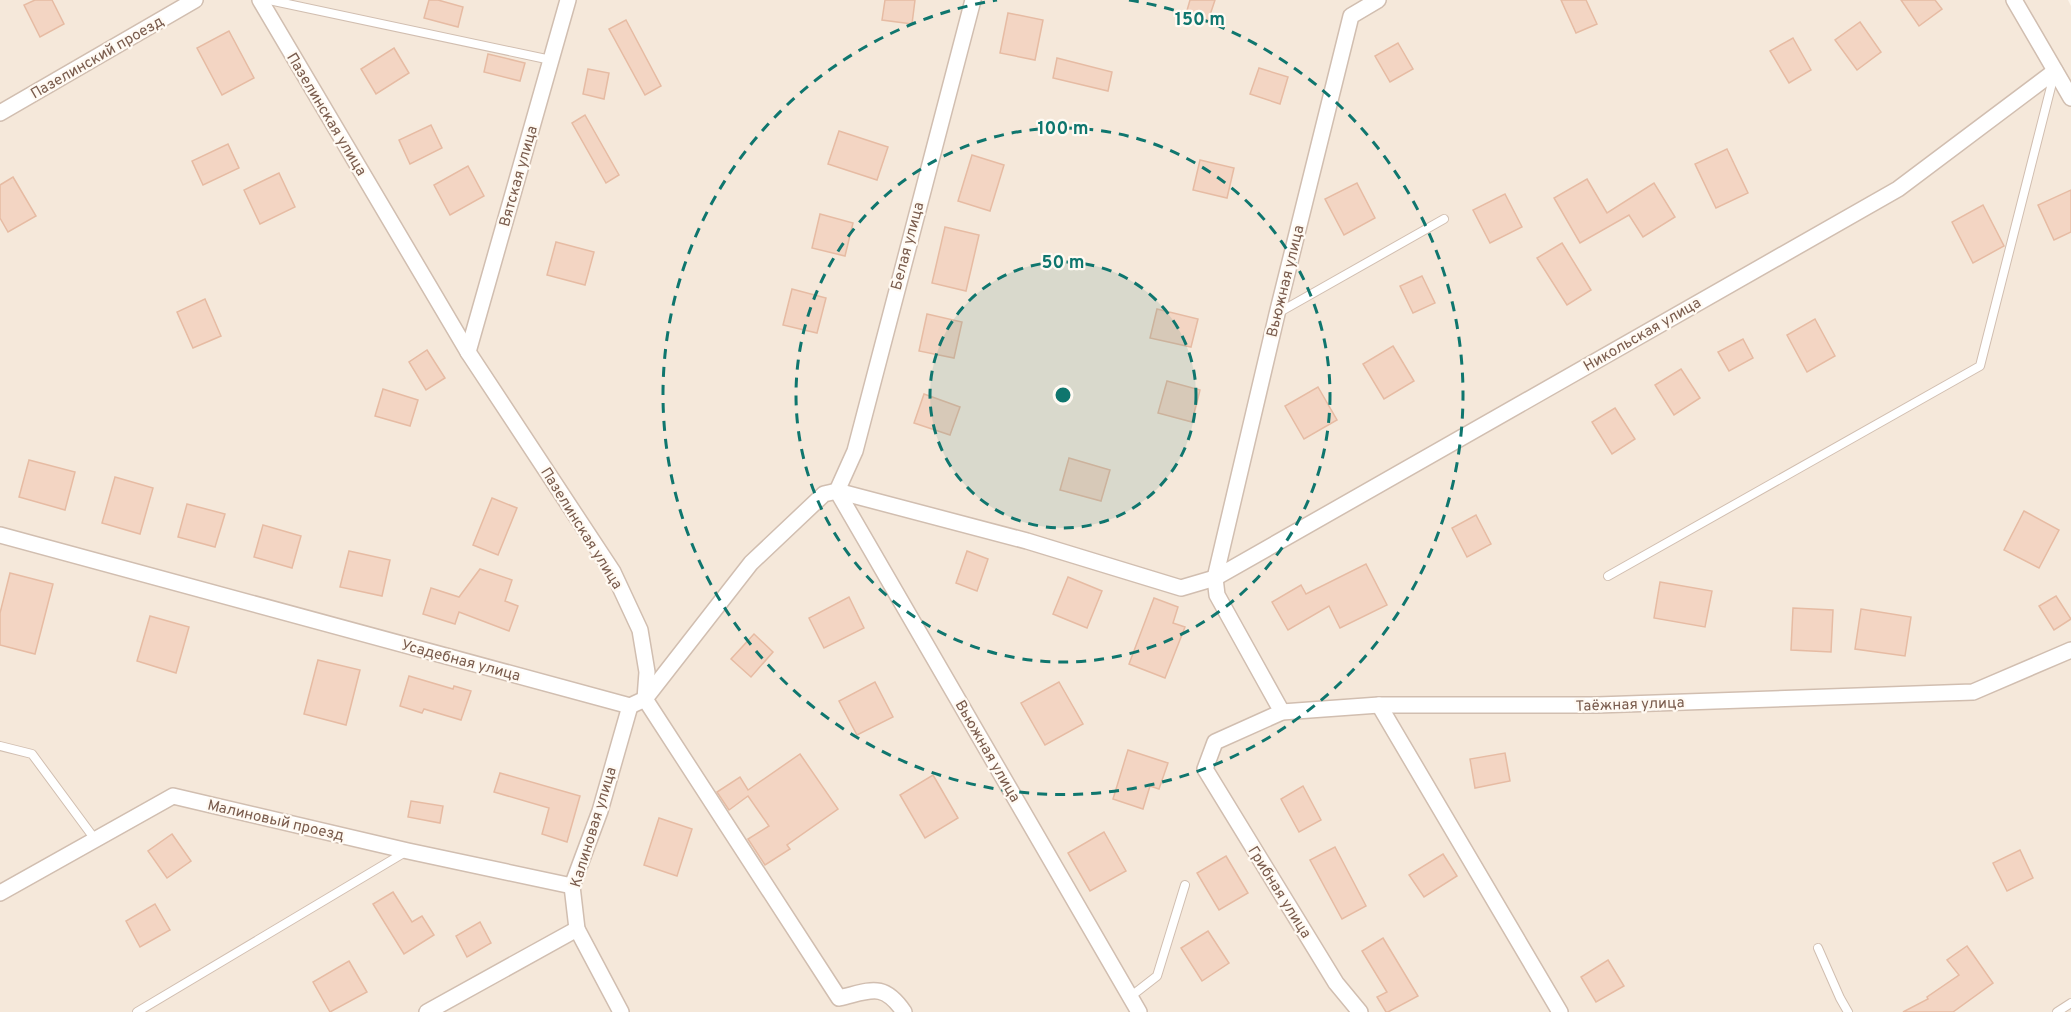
<svg xmlns="http://www.w3.org/2000/svg" width="2071" height="1012" viewBox="0 0 2071 1012" font-family="Overpass,sans-serif">
<rect width="100%" height="100%" fill="#fdf6ec"/>
<polygon fill="#f5e8da" points="0,0 2068,0 2071,6 2071,1012 0,1012"/>
<g fill="#f3d5c3" stroke="#e6bba3" stroke-width="1.5">
<polygon points="35,0 52,0 64,24 40,37 24,5"/>
<polygon points="429,0 438,0 463,7 458,27 424,18"/>
<polygon points="885,0 915,0 912,24 882,20"/>
<polygon points="1190,0 1215,0 1208,21 1186,14"/>
<polygon points="1561,0 1586,0 1597,24 1576,33"/>
<polygon points="1901,0 1935,0 1942,9 1919,26"/>
<polygon points="1008,13 1043,20 1035,60 1000,53"/>
<polygon points="626,20 661,86 645,95 609,29"/>
<polygon points="1860,22 1881,52 1857,70 1835,40"/>
<polygon points="229,31 254,78 222,95 197,48"/>
<polygon points="1793,38 1811,70 1789,83 1770,51"/>
<polygon points="1398,43 1413,69 1390,82 1375,56"/>
<polygon points="394,48 409,73 376,94 361,69"/>
<polygon points="488,54 525,63 520,81 484,72"/>
<polygon points="1057,58 1112,72 1108,91 1053,78"/>
<polygon points="1259,68 1288,77 1280,104 1250,94"/>
<polygon points="588,69 609,73 604,99 583,94"/>
<polygon points="585,115 619,175 606,183 572,123"/>
<polygon points="431,125 442,148 410,164 399,140"/>
<polygon points="839,131 888,147 877,180 828,164"/>
<polygon points="228,144 239,168 203,185 192,161"/>
<polygon points="1727,149 1748,193 1716,208 1695,164"/>
<polygon points="972,155 1004,165 990,211 958,201"/>
<polygon points="1200,160 1234,168 1227,198 1193,190"/>
<polygon points="468,166 484,196 450,215 434,185"/>
<polygon points="279,173 295,207 260,224 244,190"/>
<polygon points="13,177 36,216 8,232 0,218 0,185"/>
<polygon points="1587,179 1607,213 1654,183 1675,217 1643,237 1629,215 1580,243 1554,198"/>
<polygon points="1357,183 1375,218 1344,235 1325,199"/>
<polygon points="2071,190 2071,232 2054,240 2038,205"/>
<polygon points="1505,194 1522,227 1490,243 1473,210"/>
<polygon points="1983,205 2004,246 1973,263 1952,222"/>
<polygon points="820,214 853,223 845,256 812,248"/>
<polygon points="945,227 979,235 966,291 932,283"/>
<polygon points="556,242 594,252 585,285 547,275"/>
<polygon points="1562,243 1591,290 1567,305 1537,258"/>
<polygon points="1422,276 1435,303 1413,313 1400,286"/>
<polygon points="792,289 826,298 817,333 783,325"/>
<polygon points="205,299 221,336 193,348 177,312"/>
<polygon points="1157,309 1198,319 1191,347 1150,338"/>
<polygon points="927,314 962,322 954,358 919,351"/>
<polygon points="1815,319 1835,356 1807,372 1787,335"/>
<polygon points="1743,339 1753,358 1729,371 1718,352"/>
<polygon points="1393,346 1414,381 1384,399 1363,364"/>
<polygon points="427,350 445,378 426,390 409,362"/>
<polygon points="1681,369 1700,398 1674,415 1655,385"/>
<polygon points="1167,381 1200,390 1192,422 1158,413"/>
<polygon points="1318,387 1337,420 1304,439 1285,406"/>
<polygon points="383,389 418,400 410,426 375,416"/>
<polygon points="924,394 960,407 950,435 914,423"/>
<polygon points="1615,408 1635,439 1612,454 1592,422"/>
<polygon points="1069,458 1110,470 1101,501 1060,490"/>
<polygon points="29,460 75,472 65,510 19,497"/>
<polygon points="115,477 153,488 140,534 102,523"/>
<polygon points="492,498 517,508 498,555 473,545"/>
<polygon points="187,504 225,514 215,547 178,537"/>
<polygon points="2024,511 2059,530 2039,568 2004,550"/>
<polygon points="1476,515 1491,544 1467,557 1452,528"/>
<polygon points="263,525 301,536 292,568 254,557"/>
<polygon points="349,551 390,560 382,596 340,587"/>
<polygon points="967,551 988,559 977,591 956,583"/>
<polygon points="1366,564 1387,605 1340,628 1329,606 1288,630 1272,602 1301,585 1306,594"/>
<polygon points="480,569 512,580 505,601 518,606 509,631 459,612 455,624 423,614 431,588 459,597"/>
<polygon points="10,573 53,584 35,654 0,645 0,613"/>
<polygon points="1068,577 1102,591 1087,628 1053,614"/>
<polygon points="1660,582 1712,591 1705,627 1654,618"/>
<polygon points="2056,596 2071,619 2054,630 2039,606"/>
<polygon points="849,597 864,628 824,648 809,618"/>
<polygon points="1154,598 1178,607 1173,623 1185,627 1165,678 1129,664"/>
<polygon points="1793,608 1833,610 1831,652 1791,650"/>
<polygon points="1861,609 1911,617 1905,656 1855,649"/>
<polygon points="150,616 189,627 176,673 137,661"/>
<polygon points="754,634 773,652 751,677 731,659"/>
<polygon points="318,660 360,670 346,725 304,714"/>
<polygon points="409,676 453,689 454,686 471,691 461,720 424,709 422,713 400,706"/>
<polygon points="875,682 893,717 857,735 839,701"/>
<polygon points="1059,682 1083,724 1045,745 1021,703"/>
<polygon points="1128,750 1168,763 1159,789 1150,786 1143,809 1113,799"/>
<polygon points="1505,753 1510,781 1475,788 1470,759"/>
<polygon points="800,754 838,809 787,845 790,849 765,865 748,839 769,826 748,796 729,810 717,792 740,777 748,790"/>
<polygon points="500,773 580,796 567,842 542,834 549,808 494,792"/>
<polygon points="933,775 958,818 925,838 900,795"/>
<polygon points="1303,786 1321,820 1299,832 1281,799"/>
<polygon points="411,801 443,806 440,823 408,817"/>
<polygon points="659,818 692,829 677,876 644,865"/>
<polygon points="1104,832 1126,871 1090,891 1068,853"/>
<polygon points="172,834 191,861 167,878 148,851"/>
<polygon points="1335,847 1366,906 1342,919 1310,860"/>
<polygon points="2020,850 2033,878 2007,891 1993,863"/>
<polygon points="1443,854 1457,876 1424,897 1409,875"/>
<polygon points="1226,856 1248,893 1219,910 1197,873"/>
<polygon points="393,892 412,922 422,916 434,935 404,954 373,904"/>
<polygon points="155,904 170,930 140,947 126,921"/>
<polygon points="480,922 491,943 467,957 456,936"/>
<polygon points="1208,931 1229,963 1202,981 1181,948"/>
<polygon points="1383,938 1418,996 1388,1012 1386,1012 1377,997 1387,992 1362,951"/>
<polygon points="1967,946 1993,983 1953,1012 1903,1012 1928,999 1927,997 1959,975 1947,960"/>
<polygon points="1608,960 1624,986 1596,1002 1581,977"/>
<polygon points="349,961 367,992 330,1012 313,982"/>
</g>
<g fill="none" stroke-linecap="round" stroke-linejoin="round">
<g stroke="#d1beb0" stroke-width="10">
<g id="service">
<polyline points="269,0 551,60"/>
<polyline points="1278,313 1444,219"/>
<polyline points="1608,576 1980,366 2054,75"/>
<polyline points="0,746 32,754 94,838"/>
<polyline points="1818,948 1840,998 1848,1012"/>
<polyline points="1130,997 1157,976 1185,885"/>
<polyline points="137,1012 407,851"/>
<polyline points="2057,1012 2071,1003"/>
</g>
</g>
<g stroke="#d1beb0" stroke-width="18">
<g id="minor">
<path d="M260,0L468,352L613,572L640,630L647,672L645,699L839,998C870,991 883,981 904,1012"/>
<polyline points="2014,0 2071,98"/>
<polyline points="0,113 195,0"/>
<polyline points="468,352 568,0"/>
<polyline points="837,491 1139,1012"/>
<polyline points="837,491 855,451 973,0"/>
<polyline points="0,535 630,706 645,699 751,563 824,494 837,491 1027,541 1181,588 1215,578 1898,189 2055,71"/>
<polyline points="1379,705 1560,1012"/>
<polyline points="1282,712 1217,595 1215,578 1277,314 1351,16 1378,0"/>
<polyline points="0,893 173,796 408,851 572,886"/>
<polyline points="427,1012 577,929"/>
<polyline points="621,1012 577,929 572,886 600,811 630,706"/>
<polyline points="1360,1012 1336,983 1205,769 1215,742 1282,712 1379,705 1597,705 1973,692 2071,650"/>
</g>
</g>
<use href="#service" stroke="#fff" stroke-width="8"/>
<use href="#minor" stroke="#fff" stroke-width="15"/>
</g>
<circle cx="1063" cy="395" r="133" fill="#0f766e" fill-opacity=".12"/>
<g fill="none" stroke="#0f766e" stroke-width="3" stroke-dasharray="10 8">
<circle cx="1063" cy="395" r="133"/>
<circle cx="1063" cy="395" r="267"/>
<path d="M1129 0A400 400 0 1 1 997 0"/>
</g>
<g text-anchor="middle" stroke-width="4.5" stroke-linejoin="round" paint-order="stroke">
<g font-size="15" fill="#7a5c4d" stroke="#fffaf3">
<text transform="translate(97 57) rotate(-30)" y="5">Пазелинский проезд</text>
<text transform="translate(327 114) rotate(59)" y="5">Пазелинская улица</text>
<text transform="translate(518 176) rotate(-74)" y="5">Вятская улица</text>
<text transform="translate(907 246) rotate(-75)" y="5">Белая улица</text>
<text transform="translate(1285 281) rotate(-76)" y="5">Вьюжная улица</text>
<text transform="translate(1642 334) rotate(-30)" y="5">Никольская улица</text>
<text transform="translate(582 528) rotate(58)" y="5">Пазелинская улица</text>
<text transform="translate(461 660) rotate(15)" y="5">Усадебная улица</text>
<text transform="translate(1630 704) rotate(-2)" y="5">Таёжная улица</text>
<text transform="translate(988 751) rotate(60)" y="5">Вьюжная улица</text>
<text transform="translate(276 820) rotate(13)" y="5">Малиновый проезд</text>
<text transform="translate(593 827) rotate(-73)" y="5">Калиновая улица</text>
<text transform="translate(1280 892) rotate(58)" y="5">Грибная улица</text>
</g>
</g>
<circle cx="1063" cy="395" r="9" fill="#0f766e" stroke="#fffaf3" stroke-width="3"/>
<g font-size="18" text-anchor="middle" font-weight="bold" fill="#0f766e" stroke="#fffaf3" stroke-width="4.5" stroke-linejoin="round" paint-order="stroke">
<text x="1200" y="25">150 m</text>
<text x="1063" y="134">100 m</text>
<text x="1063" y="268">50 m</text>
</g>
</svg>
